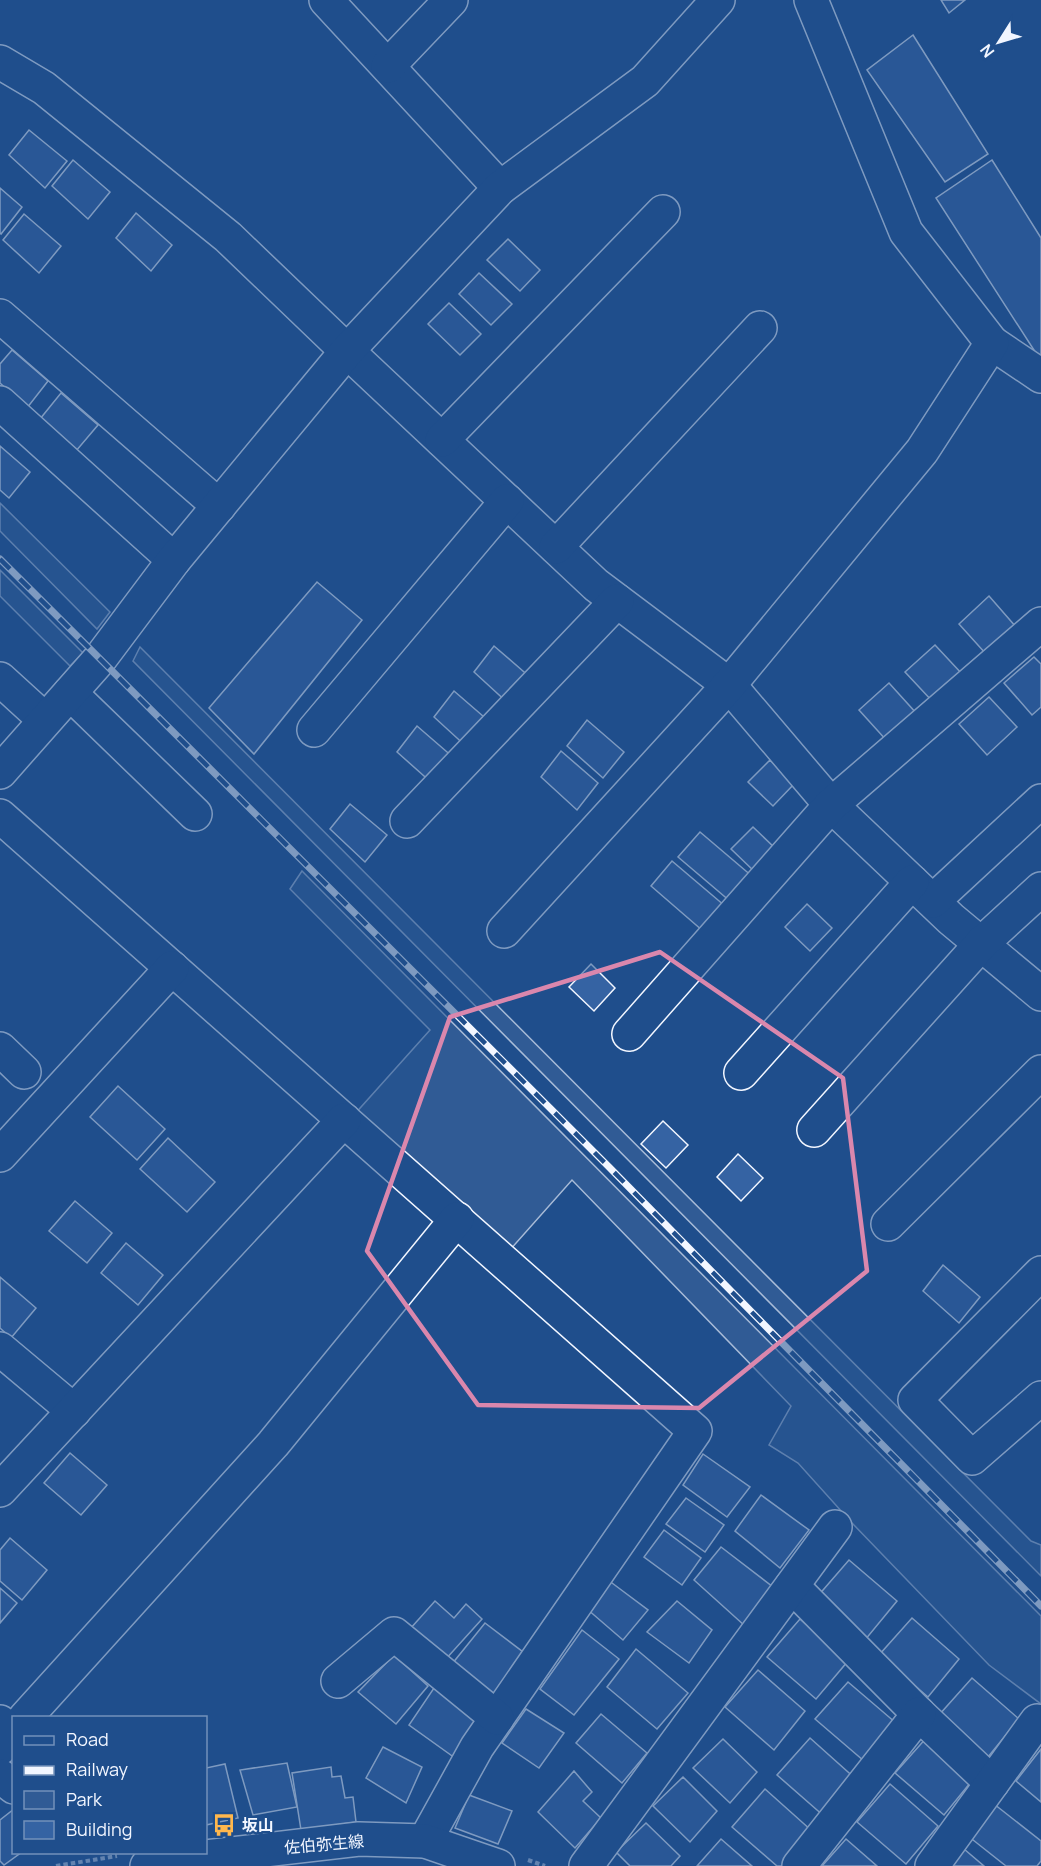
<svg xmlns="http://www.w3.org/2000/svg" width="1041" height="1866" viewBox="0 0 1041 1866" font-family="Manrope,'Noto Sans JP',sans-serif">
<rect width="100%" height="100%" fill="#1f4e8c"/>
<g fill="#305b95" stroke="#a8bbd7" stroke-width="1.5">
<polygon points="0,503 110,612 97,629 0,531"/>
<polygon points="0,570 83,653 70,666 0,596"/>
<polygon points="140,647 1031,1541 1041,1545 1041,1576 133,661"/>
<polygon points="302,871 1041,1616 1041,1704 989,1665 852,1523 798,1463 769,1445 791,1406 572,1180 509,1251 353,1116 430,1030 290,889"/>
</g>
<g fill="#3563a3" stroke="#f2f6ff" stroke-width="1.5">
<polygon points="941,0 965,0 949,13"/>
<polygon points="913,35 988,154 945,182 867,70"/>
<polygon points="29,130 67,161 45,188 9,155"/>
<polygon points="73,160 110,192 88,219 52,186"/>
<polygon points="992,160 1041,238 1041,361 936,198"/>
<polygon points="0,188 22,207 1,234 0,233"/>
<polygon points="136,213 172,245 151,271 116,238"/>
<polygon points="24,214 61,246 39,273 3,240"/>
<polygon points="508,239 540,270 520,291 487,260"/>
<polygon points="479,273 512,304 491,325 459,294"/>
<polygon points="449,303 481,334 460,355 428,324"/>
<polygon points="12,350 48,381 27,408 0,383 0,364"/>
<polygon points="61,393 98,425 76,451 40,419"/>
<polygon points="0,446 30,472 9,498 0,490"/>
<polygon points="317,582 362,620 254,754 209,708"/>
<polygon points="989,596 1016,627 986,654 959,624"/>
<polygon points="935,645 963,675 933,702 905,672"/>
<polygon points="494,646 531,678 510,705 474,672"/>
<polygon points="1034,657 1041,664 1041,707 1032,715 1004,683"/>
<polygon points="889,683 917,714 887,741 859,710"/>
<polygon points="454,691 491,723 469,749 434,717"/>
<polygon points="989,697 1017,727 987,755 959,724"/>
<polygon points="587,720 624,752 603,778 567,746"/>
<polygon points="417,726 454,758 433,784 397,752"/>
<polygon points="561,751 598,783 577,810 541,777"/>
<polygon points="770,760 795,783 773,806 748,782"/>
<polygon points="350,804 387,835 365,862 330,829"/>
<polygon points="753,827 778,851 756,873 731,849"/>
<polygon points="700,832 753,877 731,902 678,857"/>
<polygon points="672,861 725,906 703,931 651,886"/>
<polygon points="807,904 832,928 810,951 785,927"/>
<polygon points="591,964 615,988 594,1011 569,987"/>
<polygon points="118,1086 165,1129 137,1160 90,1117"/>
<polygon points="663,1121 688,1145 666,1168 641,1144"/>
<polygon points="168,1138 215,1182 187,1212 140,1169"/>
<polygon points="738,1154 763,1178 741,1201 717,1177"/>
<polygon points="75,1201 112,1233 87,1263 49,1231"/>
<polygon points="126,1243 163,1275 138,1305 101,1273"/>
<polygon points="943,1265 980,1297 959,1323 923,1291"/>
<polygon points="0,1277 36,1308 11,1338 0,1328"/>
<polygon points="70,1453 107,1485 81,1515 44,1483"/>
<polygon points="703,1454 750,1487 727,1517 683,1485"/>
<polygon points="761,1495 809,1530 780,1568 735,1531"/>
<polygon points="686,1498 724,1525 705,1552 666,1524"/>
<polygon points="664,1530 701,1558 682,1585 644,1557"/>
<polygon points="10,1538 47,1570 22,1600 0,1581 0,1550"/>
<polygon points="721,1547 777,1590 745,1626 694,1580"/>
<polygon points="849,1560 897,1601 865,1640 817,1597"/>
<polygon points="608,1580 648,1610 623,1640 587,1609"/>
<polygon points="0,1588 17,1603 0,1623"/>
<polygon points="435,1601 454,1618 466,1604 482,1619 445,1660 410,1629"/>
<polygon points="677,1601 712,1630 689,1663 647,1632"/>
<polygon points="912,1618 959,1659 928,1697 879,1655"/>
<polygon points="800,1619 848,1661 816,1699 767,1657"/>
<polygon points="485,1623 527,1655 494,1698 452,1664"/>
<polygon points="582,1630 619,1659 574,1715 540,1689"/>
<polygon points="636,1649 688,1693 657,1729 607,1687"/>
<polygon points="394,1655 428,1686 396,1724 358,1692"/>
<polygon points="758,1670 805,1711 774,1750 725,1707"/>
<polygon points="972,1678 1019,1719 988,1757 939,1715"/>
<polygon points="848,1682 896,1723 864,1761 815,1719"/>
<polygon points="434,1688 480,1721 455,1758 409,1725"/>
<polygon points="526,1709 564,1733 539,1768 502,1743"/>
<polygon points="601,1714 647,1753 622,1783 576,1743"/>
<polygon points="928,1736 975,1777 944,1815 895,1773"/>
<polygon points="810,1738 857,1780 825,1817 777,1775"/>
<polygon points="723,1739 757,1772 730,1803 693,1768"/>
<polygon points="383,1747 422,1767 406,1803 366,1778"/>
<polygon points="1041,1749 1041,1802 1016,1781"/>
<polygon points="287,1763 297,1807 253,1815 240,1770"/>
<polygon points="225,1764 238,1818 206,1825 206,1768"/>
<polygon points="331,1767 332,1777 341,1776 345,1798 353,1797 356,1822 301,1830 292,1773"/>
<polygon points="574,1771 592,1792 583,1801 601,1818 575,1848 538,1812"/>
<polygon points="683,1777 717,1811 690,1842 653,1806"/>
<polygon points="890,1784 938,1826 906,1864 857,1822"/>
<polygon points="765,1789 812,1831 782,1866 777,1866 732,1827"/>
<polygon points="469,1795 512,1811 498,1844 455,1828"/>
<polygon points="994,1804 1041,1841 1041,1861 1037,1866 1006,1866 968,1836"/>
<polygon points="14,1809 14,1852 22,1852 4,1865 0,1861 0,1820"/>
<polygon points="646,1823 680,1856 671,1866 630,1866 616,1852"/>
<polygon points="721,1839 752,1866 697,1866"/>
<polygon points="846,1839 877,1866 822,1866"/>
<polygon points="964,1849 984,1866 949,1866"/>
</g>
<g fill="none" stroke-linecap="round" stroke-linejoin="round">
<g stroke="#f2f6ff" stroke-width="36">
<g id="minor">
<polyline points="326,0 500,188"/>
<polyline points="0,62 44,88 228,237 347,351 596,585 729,685 831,805 951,919 1041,994"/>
<polyline points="388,66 451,0"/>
<polyline points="0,316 219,506"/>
<polyline points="992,343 1041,376"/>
<polyline points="0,403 174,560"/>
<polyline points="442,440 663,212"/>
<polyline points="556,547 760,328"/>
<polyline points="0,679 45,720"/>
<polyline points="70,693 195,814"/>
<polyline points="314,730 507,501"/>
<polyline points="0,772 99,660 174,560 347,351 500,188 645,81 718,0"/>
<polyline points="0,816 695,1431 477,1747 425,1841"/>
<polyline points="407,821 617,601"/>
<polyline points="933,901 1041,801"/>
<polyline points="504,931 729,685 922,451 992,343 906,232 811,0"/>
<polyline points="629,1034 831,805 1041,624"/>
<polyline points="0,1049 24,1072"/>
<polyline points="741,1073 912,882"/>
<polyline points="814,1130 981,944 1041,889"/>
<polyline points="0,1155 172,968"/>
<polyline points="888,1224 1041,1072"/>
<polyline points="1041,1273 915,1400 972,1458 1041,1398"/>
<polyline points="0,1349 74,1411"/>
<polyline points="0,1490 344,1120"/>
<polyline points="792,1586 919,1714 992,1783"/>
<polyline points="338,1681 394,1634 497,1718"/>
<polyline points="25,1718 273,1444 457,1219"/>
<polyline points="0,1722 12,1733 0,1748"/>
<polyline points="0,1776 14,1787"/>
<polyline points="586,1866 835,1527"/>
<polyline points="799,1866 919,1714"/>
<polyline points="932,1866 1037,1721"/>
</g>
</g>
<g stroke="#f2f6ff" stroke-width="36">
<polyline id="major" points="147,1866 171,1861 359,1839 425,1841 498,1866"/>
</g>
<g stroke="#b3c4dc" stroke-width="4" stroke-dasharray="4.5 3" stroke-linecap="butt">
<polyline points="528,1860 545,1866"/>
<polyline points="56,1866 117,1856"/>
</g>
<use href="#minor" stroke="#1f4e8c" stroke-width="33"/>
<use href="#major" stroke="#1f4e8c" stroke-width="33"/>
<g stroke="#f2f6ff" stroke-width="7">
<polyline id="rail" points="0,559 609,1167 1041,1606"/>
</g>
<use href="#rail" stroke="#1f4e8c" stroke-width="4.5" stroke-dasharray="14" stroke-linecap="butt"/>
</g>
<path d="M0 0H1041V1866H0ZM660,952L843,1078L867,1271L699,1408L478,1405L367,1251L450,1017Z" fill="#1f4e8c" fill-opacity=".55" fill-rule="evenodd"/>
<path fill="none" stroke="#da87ad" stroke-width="4.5" stroke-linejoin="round" d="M660,952L843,1078L867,1271L699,1408L478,1405L367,1251L450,1017Z"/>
<defs>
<g id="bus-bare" transform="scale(1.8)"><path d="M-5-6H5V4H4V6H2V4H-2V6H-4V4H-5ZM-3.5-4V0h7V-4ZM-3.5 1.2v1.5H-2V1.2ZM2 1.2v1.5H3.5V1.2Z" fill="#ffb74d" stroke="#1f4e8c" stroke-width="2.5" paint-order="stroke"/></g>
</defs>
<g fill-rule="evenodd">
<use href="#bus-bare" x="224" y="1825"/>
</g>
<g text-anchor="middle" stroke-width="4.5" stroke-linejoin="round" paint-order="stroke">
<g font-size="16" font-weight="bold" fill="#f2f6ff" stroke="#1f4e8c" text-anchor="start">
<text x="242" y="1831">坂山</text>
</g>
<g font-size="16" fill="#f2f6ff" stroke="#1f4e8c">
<text transform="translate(324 1844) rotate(-5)" y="6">佐伯弥生線</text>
</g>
</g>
<rect x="12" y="1716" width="195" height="138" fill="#1f4e8c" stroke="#7391ba" stroke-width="1.5"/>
<rect x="24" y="1736" width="30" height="9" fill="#1f4e8c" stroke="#7391ba" stroke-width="1.5"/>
<text x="66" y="1746" font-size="18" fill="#f2f6ff">Road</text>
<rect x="24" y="1766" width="30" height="9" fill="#f2f6ff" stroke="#7391ba" stroke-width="1.5"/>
<text x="66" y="1776" font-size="18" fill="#f2f6ff">Railway</text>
<rect x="24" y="1791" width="30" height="18" fill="#305b95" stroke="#7391ba" stroke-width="1.5"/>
<text x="66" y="1806" font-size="18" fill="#f2f6ff">Park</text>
<rect x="24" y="1821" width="30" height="18" fill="#3563a3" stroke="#7391ba" stroke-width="1.5"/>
<text x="66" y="1836" font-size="18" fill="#f2f6ff">Building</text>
<g transform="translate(999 42) rotate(233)" stroke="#1f4e8c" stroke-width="4.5" paint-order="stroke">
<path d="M0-4.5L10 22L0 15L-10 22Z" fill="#f2f6ff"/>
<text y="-9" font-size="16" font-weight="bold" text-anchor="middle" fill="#f2f6ff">N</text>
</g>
</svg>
